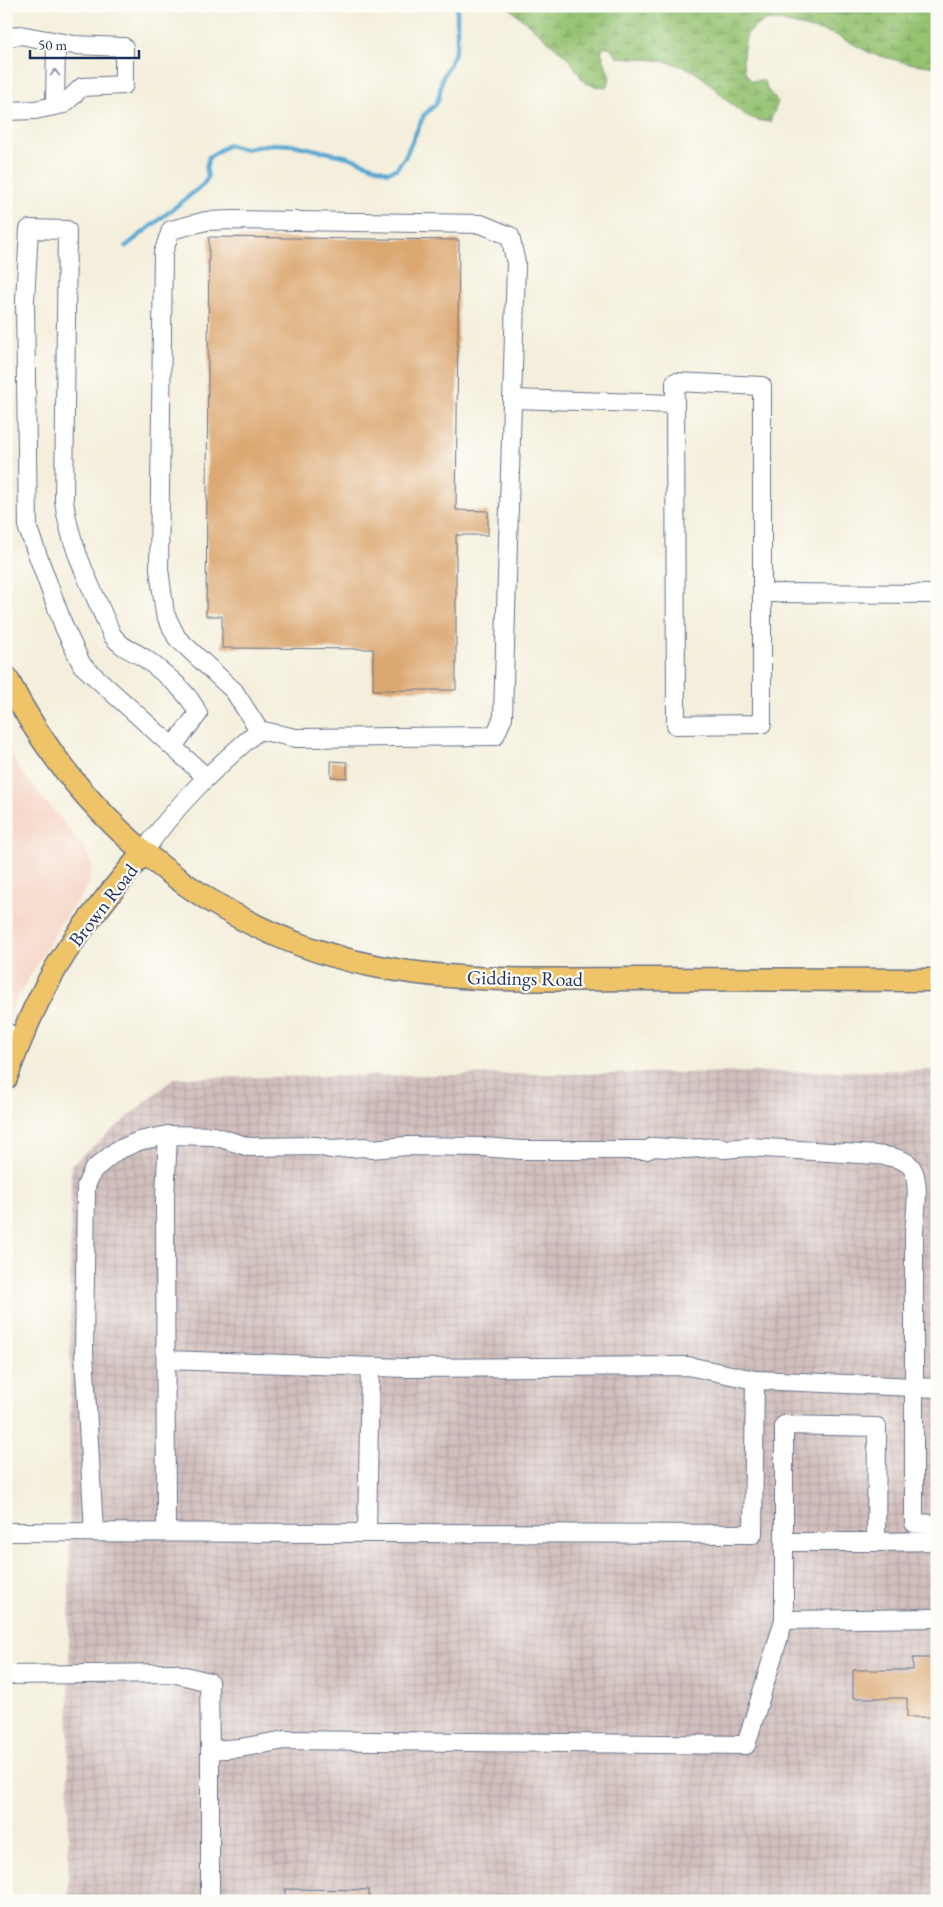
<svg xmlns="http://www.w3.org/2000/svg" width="943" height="1907" viewBox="0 0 943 1907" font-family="'EB Garamond',serif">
<defs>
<pattern id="industrial-grid" width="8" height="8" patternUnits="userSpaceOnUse" patternTransform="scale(1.25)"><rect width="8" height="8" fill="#d1bfbd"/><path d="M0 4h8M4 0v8" fill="none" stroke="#b3a4a5"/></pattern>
<pattern id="forest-crowns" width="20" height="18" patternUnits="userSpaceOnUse" patternTransform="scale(1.25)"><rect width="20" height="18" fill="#77a863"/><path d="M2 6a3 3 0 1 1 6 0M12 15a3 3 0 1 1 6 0" fill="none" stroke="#618955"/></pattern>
<pattern id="wetland-marsh" width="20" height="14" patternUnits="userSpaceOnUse" patternTransform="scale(1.25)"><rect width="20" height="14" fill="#94c271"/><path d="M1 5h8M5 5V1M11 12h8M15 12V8" fill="none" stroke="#789e60"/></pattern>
</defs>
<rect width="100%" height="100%" fill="#fdfcf7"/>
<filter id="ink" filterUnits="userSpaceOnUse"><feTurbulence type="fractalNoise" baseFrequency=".02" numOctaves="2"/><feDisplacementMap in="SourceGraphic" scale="10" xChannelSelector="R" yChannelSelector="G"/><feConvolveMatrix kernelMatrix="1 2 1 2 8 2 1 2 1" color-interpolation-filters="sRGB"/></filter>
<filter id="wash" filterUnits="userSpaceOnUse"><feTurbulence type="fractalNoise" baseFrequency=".0096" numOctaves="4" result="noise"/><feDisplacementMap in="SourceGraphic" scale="20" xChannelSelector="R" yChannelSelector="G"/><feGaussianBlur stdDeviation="1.12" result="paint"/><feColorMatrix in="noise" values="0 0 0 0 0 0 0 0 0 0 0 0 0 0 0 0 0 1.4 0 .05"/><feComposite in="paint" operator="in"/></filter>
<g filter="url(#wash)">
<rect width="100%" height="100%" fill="#f4efdc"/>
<polygon fill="#f5d2c2" points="6,738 18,768 84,847 91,859 92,870 88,887 61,923 13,1006 6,1023"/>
<polygon fill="url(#industrial-grid)" points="937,1070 937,1901 68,1901 71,1165 174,1078"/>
<path fill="url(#forest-crowns)" stroke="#496c60" d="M797,6H899C879,10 810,21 797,6Z"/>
<path fill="url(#wetland-marsh)" stroke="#587868" d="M507,6H797C811,22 877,9 898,6C911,5 924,6 937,6V67L907,63L872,54L834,34L774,20L765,21L756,26L747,34C743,49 739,70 752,81L761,80L765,82L767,89L778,102L770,122C737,121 721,89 696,73C675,59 641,59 617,57L610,47H605L601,51L610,77L608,86L604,88L585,83L569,59Z"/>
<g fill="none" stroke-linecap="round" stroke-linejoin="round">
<polyline stroke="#57a7d1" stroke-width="4.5" points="126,246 203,185 208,177 206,168 209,157 228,145 243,149 273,144 294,145 348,157 388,172 396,169 405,157 424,115 436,104 439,97 442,79 454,55 457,44 457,6"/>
</g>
<g id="blocks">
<g fill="#dca872">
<polygon points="209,237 459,240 456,510 488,511 488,535 456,535 456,690 373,690 373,649 222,648 222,616 206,616"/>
<polygon points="331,761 347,762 347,778 331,777"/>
<polygon points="913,1658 937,1658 937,1717 907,1717 907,1698 853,1698 853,1670 913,1670"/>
<polygon points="285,1889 369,1890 369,1901 285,1901"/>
</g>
</g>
</g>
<g filter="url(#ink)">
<use href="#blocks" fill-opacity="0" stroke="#67728a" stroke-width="1"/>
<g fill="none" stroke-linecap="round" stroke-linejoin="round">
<g stroke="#67728a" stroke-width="20">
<g id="minor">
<polyline points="6,38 20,35 74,45 124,47 124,85 82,87 64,104 35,110 6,111"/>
<polyline points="55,105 56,42"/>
<polygon points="675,382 762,386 762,724 676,725"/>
<polyline points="512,399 675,404"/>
<polyline points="764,593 937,594"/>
<path d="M173,746L198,714C190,693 165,674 147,660C134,650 123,650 112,635C94,592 69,547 64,500L67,230L29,229L25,301L28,529L64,627L82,665L206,777"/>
<path d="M143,853C175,805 216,767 259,730L296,738L495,736L503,717L516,263L510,236L481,224L233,220L206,221L171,230L163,253L159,569L165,614L177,638L234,691L259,730"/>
<polyline points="6,1032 20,1041"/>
<polyline points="166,1360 407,1368 688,1366 755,1380 937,1388"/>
<polyline points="6,1532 753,1534 755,1380"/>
<path d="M94,1532L84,1353L86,1186L93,1170L116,1151L139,1141L168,1135L214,1136L249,1147L317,1146L331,1149L365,1147L371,1149L407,1146L483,1147L521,1150H647L653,1147L685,1149L717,1147L724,1149L750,1147L876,1155C886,1156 898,1157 907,1163C923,1173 915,1215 914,1232V1523L937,1524"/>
<polyline points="166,1532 165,1197 168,1135"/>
<polyline points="367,1533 370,1367"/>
<polyline points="784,1542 876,1542"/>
<polyline points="784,1620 937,1618"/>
<polyline points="6,1675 173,1673 209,1682 210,1750"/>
<polyline points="210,1901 210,1750 240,1748 285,1740 746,1745 784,1620 784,1425 877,1427 876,1542 937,1541"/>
</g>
</g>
<g stroke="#67728a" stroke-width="25">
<g id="major">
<path d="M6,677C81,825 220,938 385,968C467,983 553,979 637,979C737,979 837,979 937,980"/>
<path d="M6,1078C22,1033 41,990 67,950C90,916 117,885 143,853"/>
</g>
</g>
<use href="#minor" stroke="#fff" stroke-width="18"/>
<use href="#major" stroke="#efc469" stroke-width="22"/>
</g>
<defs><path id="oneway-chevron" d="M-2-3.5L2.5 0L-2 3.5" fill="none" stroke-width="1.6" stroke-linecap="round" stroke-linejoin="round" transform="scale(1.25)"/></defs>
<use stroke="#8d97ae" href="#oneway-chevron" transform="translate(55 73) rotate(-90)"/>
</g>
<g text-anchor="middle" stroke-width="4.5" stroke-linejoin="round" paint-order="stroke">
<g font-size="20" fill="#1b2f5e" stroke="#fdfcf7">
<text transform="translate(103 905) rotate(-52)" y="7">Brown Road</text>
<text transform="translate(525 978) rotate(1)" y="7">Giddings Road</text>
</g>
</g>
<rect width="943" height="1907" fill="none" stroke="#fdfcf7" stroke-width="25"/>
<path d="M30 50v8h109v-8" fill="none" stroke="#1b2f5e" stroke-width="2.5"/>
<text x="38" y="50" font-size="15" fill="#1b2f5e" stroke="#fdfcf7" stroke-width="4" paint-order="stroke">50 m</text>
</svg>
